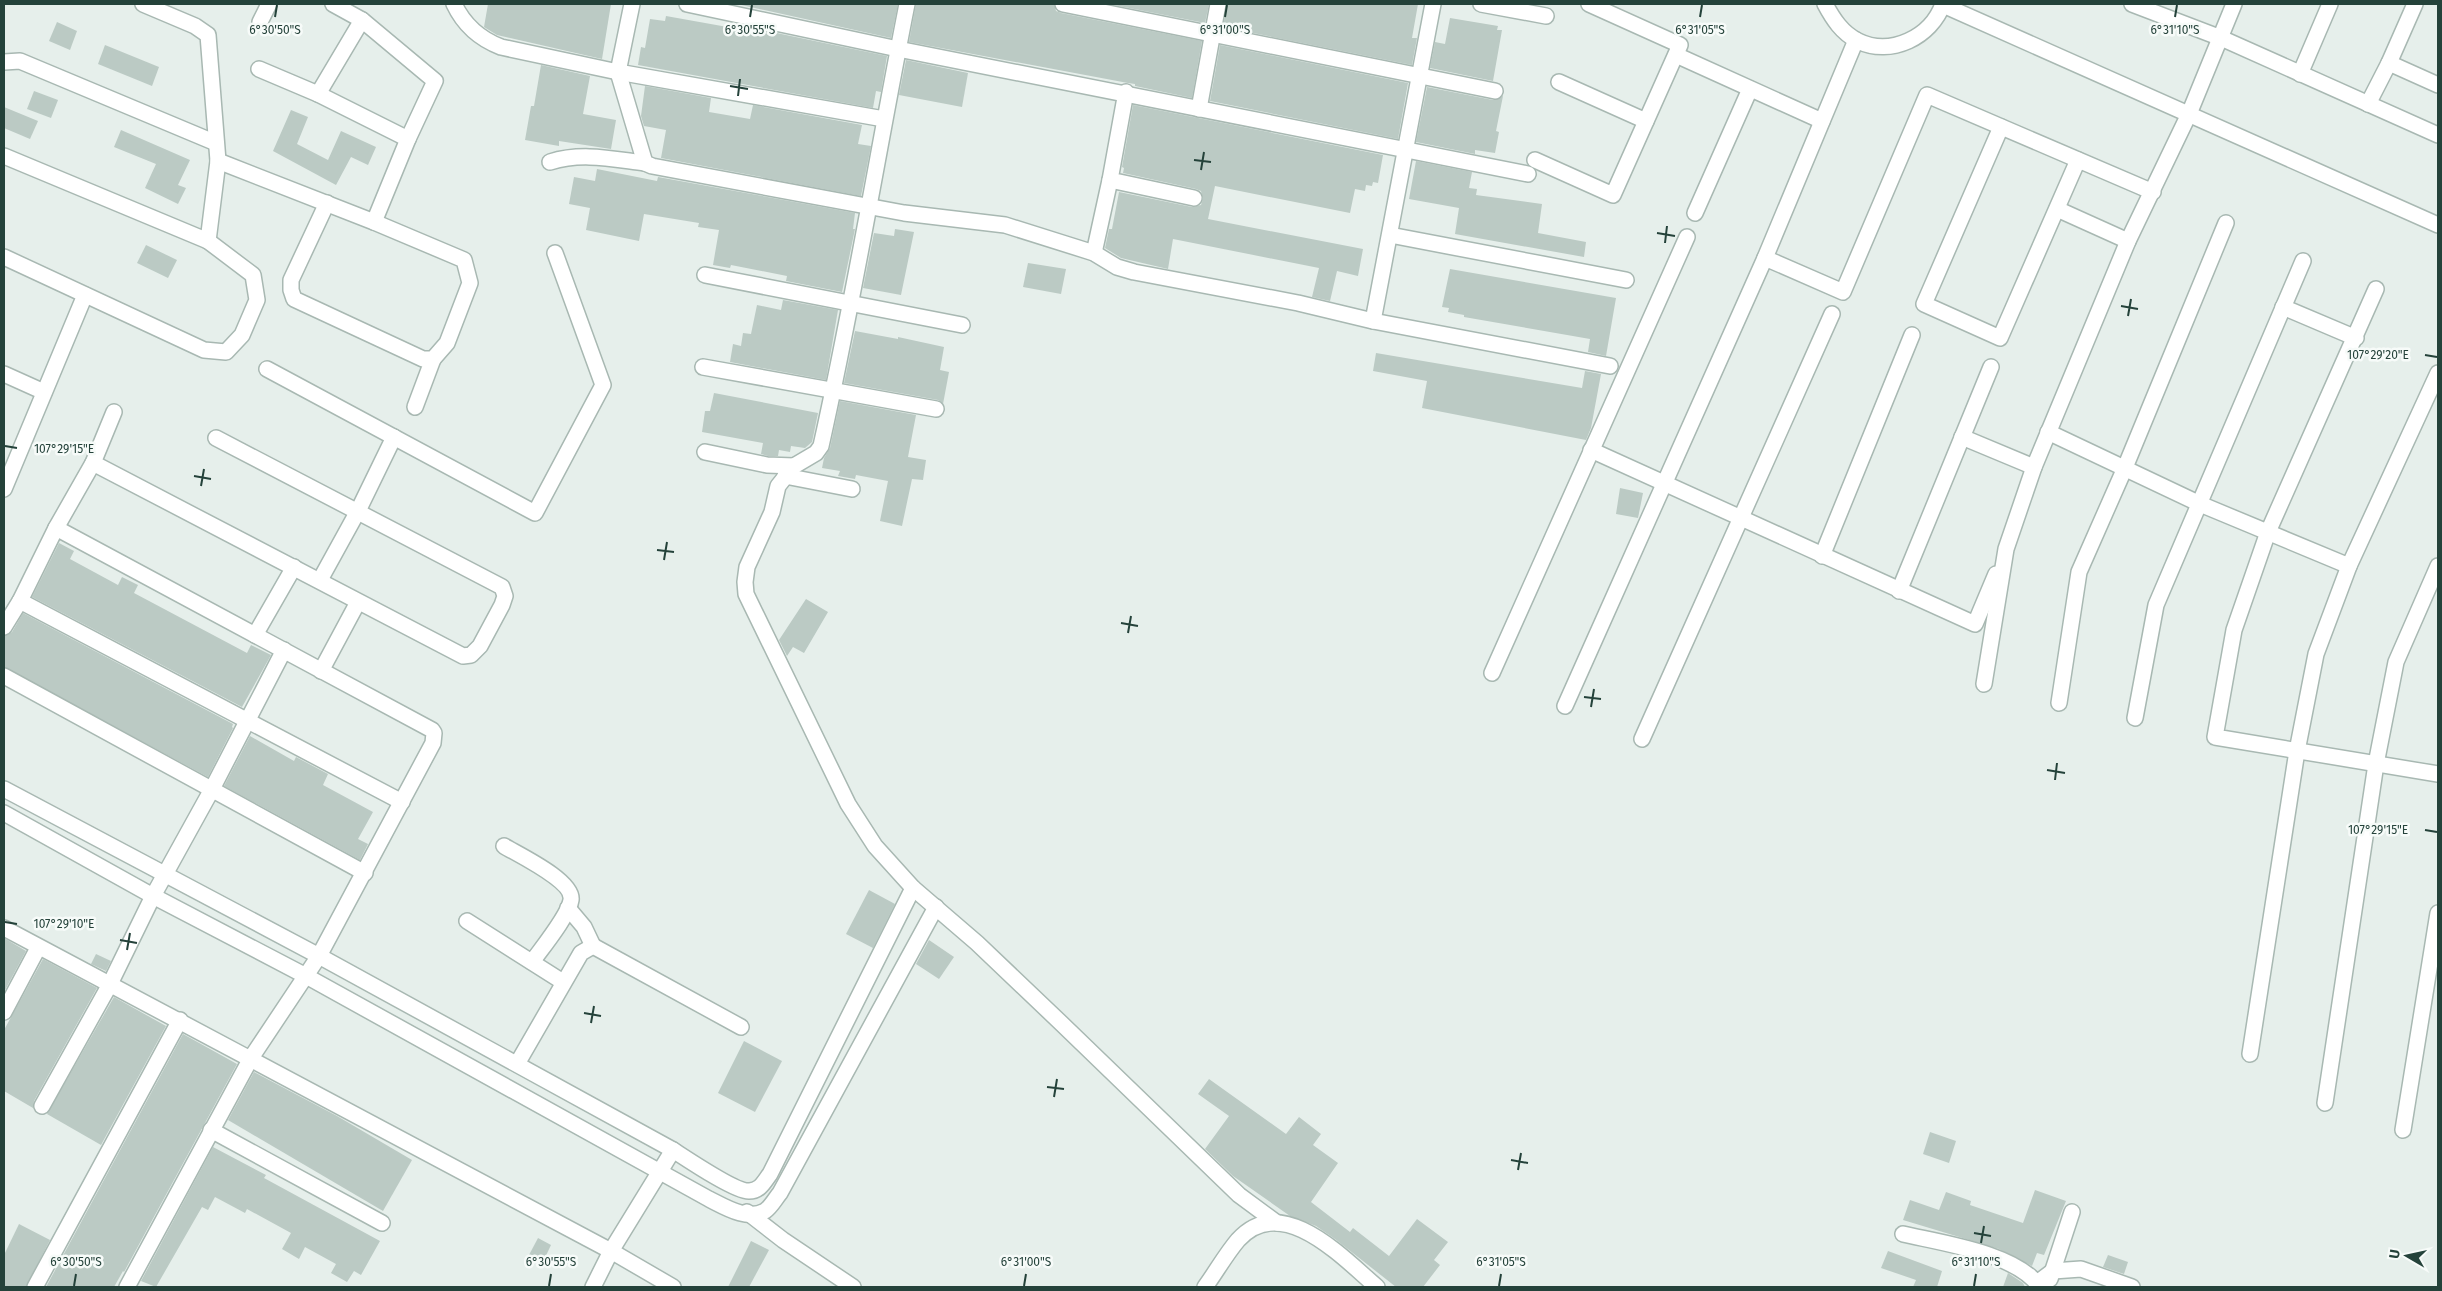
<svg xmlns="http://www.w3.org/2000/svg" width="2442" height="1291" viewBox="0 0 2442 1291" font-family="'Fira Sans',sans-serif">
<rect width="100%" height="100%" fill="#e6efeb"/>
<g fill="#bbcac4">
<polygon points="488,4 611,4 602,59 497,35 484,27"/>
<polygon points="737,4 898,4 891,38"/>
<polygon points="916,4 1054,4 1056,11 1061,13 1202,41 1192,98 1135,86 1135,84 1128,83 909,42"/>
<polygon points="1109,4 1209,4 1205,23"/>
<polygon points="1227,4 1418,4 1412,38 1417,38 1412,65 1223,27"/>
<polygon points="666,16 733,28 733,24 887,56 881,92 876,91 873,108 638,65 641,47 645,48 650,19 665,21"/>
<polygon points="1450,18 1498,26 1497,30 1502,30 1493,81 1430,68 1435,42 1445,44"/>
<polygon points="57,22 77,31 70,50 49,41"/>
<polygon points="105,45 159,67 152,86 98,64"/>
<polygon points="1220,45 1408,83 1398,139 1210,101"/>
<polygon points="906,60 968,73 962,107 899,95"/>
<polygon points="541,65 590,76 583,114 616,120 611,149 559,141 559,146 525,140 531,106 534,106"/>
<polygon points="645,86 711,98 709,112 750,119 753,105 862,125 858,144 871,146 861,196 661,158 666,130 644,126 641,116"/>
<polygon points="1427,87 1493,100 1503,96 1496,131 1499,132 1495,153 1475,150 1475,154 1416,142"/>
<polygon points="34,91 58,100 51,118 27,109"/>
<polygon points="1133,105 1383,155 1378,183 1373,182 1372,186 1366,185 1365,191 1355,189 1350,213 1215,186 1208,219 1363,249 1358,276 1337,271 1330,301 1312,297 1319,268 1173,239 1168,269 1121,258 1105,248 1109,229 1112,229 1119,192 1192,207 1201,205 1203,199 1201,191 1196,189 1123,173 1124,168 1122,167"/>
<polygon points="4,107 38,121 30,139 4,128"/>
<polygon points="291,110 308,117 297,144 328,160 341,131 376,147 368,165 351,157 336,185 273,151"/>
<polygon points="121,130 190,160 178,185 186,188 178,204 145,188 156,164 114,147"/>
<polygon points="1416,161 1472,172 1469,188 1477,189 1476,195 1542,204 1538,233 1586,242 1584,257 1455,234 1459,208 1409,199"/>
<polygon points="597,169 657,181 658,177 855,213 853,229 855,229 842,292 786,281 787,276 731,265 730,268 713,265 719,230 698,227 699,223 644,214 639,241 586,230 590,208 569,204 574,177 595,181"/>
<polygon points="895,229 914,232 901,295 863,288 874,233 894,236"/>
<polygon points="146,245 177,260 168,278 137,263"/>
<polygon points="1028,263 1066,269 1061,294 1023,287"/>
<polygon points="1450,269 1616,298 1606,356 1588,352 1590,339 1464,317 1464,315 1448,312 1449,308 1442,307"/>
<polygon points="783,300 838,310 826,380 730,362 733,344 741,346 743,333 751,334 757,305 781,310"/>
<polygon points="855,331 898,339 898,337 944,347 940,370 949,372 943,404 938,400 844,383"/>
<polygon points="1376,353 1582,388 1585,371 1601,374 1591,428 1586,440 1422,408 1427,381 1373,371"/>
<polygon points="714,393 818,413 812,442 805,448 791,446 790,452 779,450 778,456 768,456 761,454 763,443 702,432 705,411 710,411"/>
<polygon points="840,401 916,415 908,457 926,460 923,480 912,479 902,526 880,521 888,481 856,475 855,479 838,476 840,471 822,468 824,458 830,448"/>
<polygon points="1620,488 1643,493 1638,518 1616,514"/>
<polygon points="59,543 74,551 70,559 118,585 122,577 138,585 134,593 247,653 251,645 271,655 242,707 32,597"/>
<polygon points="806,599 828,612 804,653 793,647 787,656 779,640"/>
<polygon points="23,613 233,724 232,727 233,728 208,777 4,667 4,636 12,632"/>
<polygon points="250,736 294,761 296,757 328,774 323,785 373,812 358,839 368,844 360,860 224,786"/>
<polygon points="869,890 895,904 873,948 846,934"/>
<polygon points="4,938 26,951 4,992"/>
<polygon points="929,940 954,957 939,979 916,964"/>
<polygon points="96,954 111,961 106,971 91,964"/>
<polygon points="43,959 97,988 34,1101 33,1108 4,1091 4,1030"/>
<polygon points="114,997 166,1026 101,1145 47,1114"/>
<polygon points="183,1034 237,1064 124,1272 123,1271 114,1287 46,1287"/>
<polygon points="744,1041 782,1061 755,1112 718,1093"/>
<polygon points="254,1072 337,1116 412,1160 383,1211 228,1120"/>
<polygon points="1209,1079 1286,1134 1299,1117 1321,1134 1313,1145 1338,1163 1311,1202 1350,1232 1353,1228 1389,1256 1417,1219 1448,1242 1434,1260 1440,1265 1423,1287 1396,1287 1335,1239 1316,1226 1290,1216 1233,1176 1205,1149 1229,1116 1198,1094"/>
<polygon points="1930,1132 1956,1141 1949,1163 1923,1154"/>
<polygon points="213,1147 266,1175 264,1178 380,1241 361,1275 354,1271 347,1282 331,1273 336,1264 305,1247 299,1259 282,1249 291,1233 247,1209 245,1213 215,1197 208,1210 202,1207 156,1287 141,1281"/>
<polygon points="2035,1190 2066,1201 2044,1255 2037,1253 2032,1266 1999,1249 1903,1220 1910,1200 1939,1210 1946,1192 1971,1201 1970,1205 2023,1223"/>
<polygon points="19,1224 50,1240 26,1287 4,1287 4,1255"/>
<polygon points="538,1238 551,1245 543,1262 529,1255"/>
<polygon points="751,1241 769,1250 749,1287 728,1287"/>
<polygon points="1888,1251 1942,1271 1937,1287 1913,1287 1916,1280 1881,1268"/>
<polygon points="2108,1255 2128,1262 2124,1274 2103,1267"/>
<polygon points="2008,1273 2023,1283 2025,1287 2003,1287"/>
</g>
<g fill="none" stroke-linecap="round" stroke-linejoin="round">
<g stroke="#a8b8b2" stroke-width="18">
<g id="street">
<path d="M454,4C464,25 480,39 501,47L618,72L884,119"/>
<polyline points="632,4 618,72 645,163 652,166 904,213 1005,225 1094,253 1117,267 1134,272 1298,303 1373,321"/>
<polyline points="687,4 898,49 1528,174"/>
<path d="M907,4C878,151 854,299 821,446L816,453L794,466L778,486L772,512L747,567L745,582L746,594L848,804L875,846L913,888L977,943L1061,1023L1239,1195L1277,1223"/>
<polyline points="1063,4 1495,91"/>
<polyline points="1433,4 1373,321 1610,366"/>
<polyline points="1481,4 1546,16"/>
<path d="M1825,4C1833,19 1842,33 1858,41C1891,57 1931,37 1943,4"/>
<polyline points="2132,4 2221,38 2438,135"/>
<polyline points="1943,5 2438,225"/>
<polyline points="260,22 269,4"/>
<polyline points="1856,40 1765,258 1843,292 1927,95 2153,192"/>
<polyline points="1676,55 1822,121"/>
<polyline points="4,62 20,61 216,143"/>
<polyline points="2389,63 2438,85"/>
<polyline points="259,69 318,94 408,139"/>
<polyline points="2300,74 2330,4"/>
<polyline points="1559,82 1646,121"/>
<polyline points="1126,92 1110,180 1194,198"/>
<polyline points="318,94 362,20"/>
<polyline points="2368,104 2389,63 2415,4"/>
<polyline points="1199,109 1218,4"/>
<polyline points="2001,127 1924,304 2000,338 2078,160"/>
<polyline points="4,156 208,241 218,161 208,35 195,26 143,4"/>
<polyline points="1535,160 1613,195 1680,45 1589,4"/>
<polyline points="218,161 374,222 408,139 435,81 362,20 333,4"/>
<path d="M550,162C582,152 612,159 645,163"/>
<polyline points="327,203 291,280 291,290 294,299 423,359 433,359 447,343 470,283 464,260 374,222"/>
<polyline points="2057,209 2128,241"/>
<polyline points="1695,213 1750,89"/>
<polyline points="1390,235 1626,280"/>
<polyline points="1094,253 1110,180"/>
<polyline points="4,257 204,350 226,352 242,335 257,300 253,275 208,241"/>
<polyline points="705,275 962,325"/>
<polyline points="2376,289 2268,532 2234,630 2215,737 2438,774"/>
<polyline points="2283,307 2356,338"/>
<polyline points="703,367 936,409"/>
<polyline points="267,369 535,513 603,385 555,253"/>
<polyline points="4,374 44,392"/>
<polyline points="415,407 433,359"/>
<polyline points="2048,432 2200,504 2349,566"/>
<polyline points="1962,437 2034,467"/>
<polyline points="1591,450 1975,624 1996,574"/>
<polyline points="705,452 767,465 794,466"/>
<polyline points="93,463 463,656 471,655 480,646 502,605 505,596 502,587 216,438"/>
<polyline points="785,476 852,489"/>
<polyline points="4,489 85,295"/>
<polyline points="56,528 432,730 434,733 433,743 319,956 251,1058 127,1287"/>
<polyline points="1822,556 1912,335"/>
<polyline points="320,580 358,511 394,437"/>
<polyline points="1899,591 1991,367"/>
<polyline points="20,601 402,802"/>
<polyline points="4,627 20,601 56,528 93,463 114,412"/>
<polyline points="255,635 294,567"/>
<polyline points="321,671 358,602"/>
<polyline points="1492,673 1687,237"/>
<polyline points="4,676 365,873"/>
<polyline points="1984,684 2006,549 2034,467 2128,241 2189,114 2234,4"/>
<polyline points="2059,703 2079,572 2124,470 2226,223"/>
<polyline points="1565,706 1765,258"/>
<polyline points="2135,718 2156,605 2303,261"/>
<polyline points="1642,739 1832,314"/>
<path d="M4,789L319,956L673,1150C687,1159 736,1192 749,1191C760,1191 764,1182 770,1174L913,888"/>
<path d="M4,813L153,896L306,976L709,1199C725,1207 747,1221 765,1211C771,1207 775,1199 780,1193L936,907"/>
<path d="M504,846C519,855 574,881 571,900C569,915 542,948 532,962"/>
<polyline points="568,908 584,927 593,946"/>
<polyline points="467,921 563,982"/>
<polyline points="4,928 611,1251 673,1287"/>
<polyline points="4,1012 38,948"/>
<polyline points="2250,1054 2297,751 2316,654 2349,566 2438,373"/>
<polyline points="517,1064 581,953 593,946 741,1027"/>
<polyline points="2325,1103 2376,764 2396,662 2438,566"/>
<polyline points="42,1106 109,986 153,896 211,791 284,650"/>
<polyline points="211,1130 382,1223"/>
<polyline points="2403,1130 2438,913"/>
<polyline points="747,1212 783,1240 853,1287"/>
<path d="M1903,1234C1942,1243 2016,1253 2040,1287"/>
<polyline points="2050,1279 2072,1212"/>
<polyline points="2037,1283 2053,1271 2081,1269 2132,1287"/>
<polyline points="35,1287 180,1020"/>
<polyline points="593,1287 611,1251 673,1150"/>
<path d="M1205,1287C1216,1272 1226,1254 1238,1240C1282,1191 1344,1259 1377,1287"/>
</g>
</g>
<use href="#street" stroke="#fff" stroke-width="15"/>
</g>
<path fill="none" stroke="#24423a" stroke-width="2" d="M275,17L277,5M750,17L752,5M1225,17L1227,5M1700,17L1702,5M2175,17L2177,5M730,86L748,89M738,96L740,79M1194,160L1211,162M1201,170L1204,152M1657,233L1675,236M1665,243L1667,226M2121,306L2138,309M2128,316L2131,299M2425,355L2437,357M5,446L17,448M194,476L211,479M201,486L204,469M657,550L674,552M664,560L667,542M1121,623L1138,626M1128,633L1131,616M1584,697L1601,699M1591,707L1594,689M2047,770L2065,773M2055,780L2057,763M2425,830L2437,832M5,922L17,924M120,940L137,943M127,950L130,933M584,1013L601,1016M591,1023L594,1006M1047,1087L1064,1089M1054,1097L1057,1079M1511,1160L1528,1163M1518,1170L1521,1153M1974,1233L1991,1236M1981,1243L1984,1226M74,1286L76,1274M549,1286L551,1274M1024,1286L1026,1274M1499,1286L1501,1274M1974,1286L1976,1274"/>
<g font-size="12" text-anchor="middle" fill="#24423a" stroke="#f7fbf9" stroke-width="5" stroke-linejoin="round" paint-order="stroke">
<text x="275" y="34">6°30'50"S</text>
<text x="750" y="34">6°30'55"S</text>
<text x="1225" y="34">6°31'00"S</text>
<text x="1700" y="34">6°31'05"S</text>
<text x="2175" y="34">6°31'10"S</text>
<text x="2378" y="359">107°29'20"E</text>
<text x="64" y="453">107°29'15"E</text>
<text x="2378" y="834">107°29'15"E</text>
<text x="64" y="928">107°29'10"E</text>
<text x="76" y="1266">6°30'50"S</text>
<text x="551" y="1266">6°30'55"S</text>
<text x="1026" y="1266">6°31'00"S</text>
<text x="1501" y="1266">6°31'05"S</text>
<text x="1976" y="1266">6°31'10"S</text>
</g>
<rect width="2442" height="1291" fill="none" stroke="#24423a" stroke-width="10"/>
<g transform="translate(2407 1256) rotate(279)" stroke="#f7fbf9" stroke-width="4" paint-order="stroke">
<path d="M0-4L9 19L0 12L-9 19Z" fill="#24423a"/>
<text y="-8" font-size="14" font-weight="bold" text-anchor="middle" fill="#24423a">U</text>
</g>
</svg>
